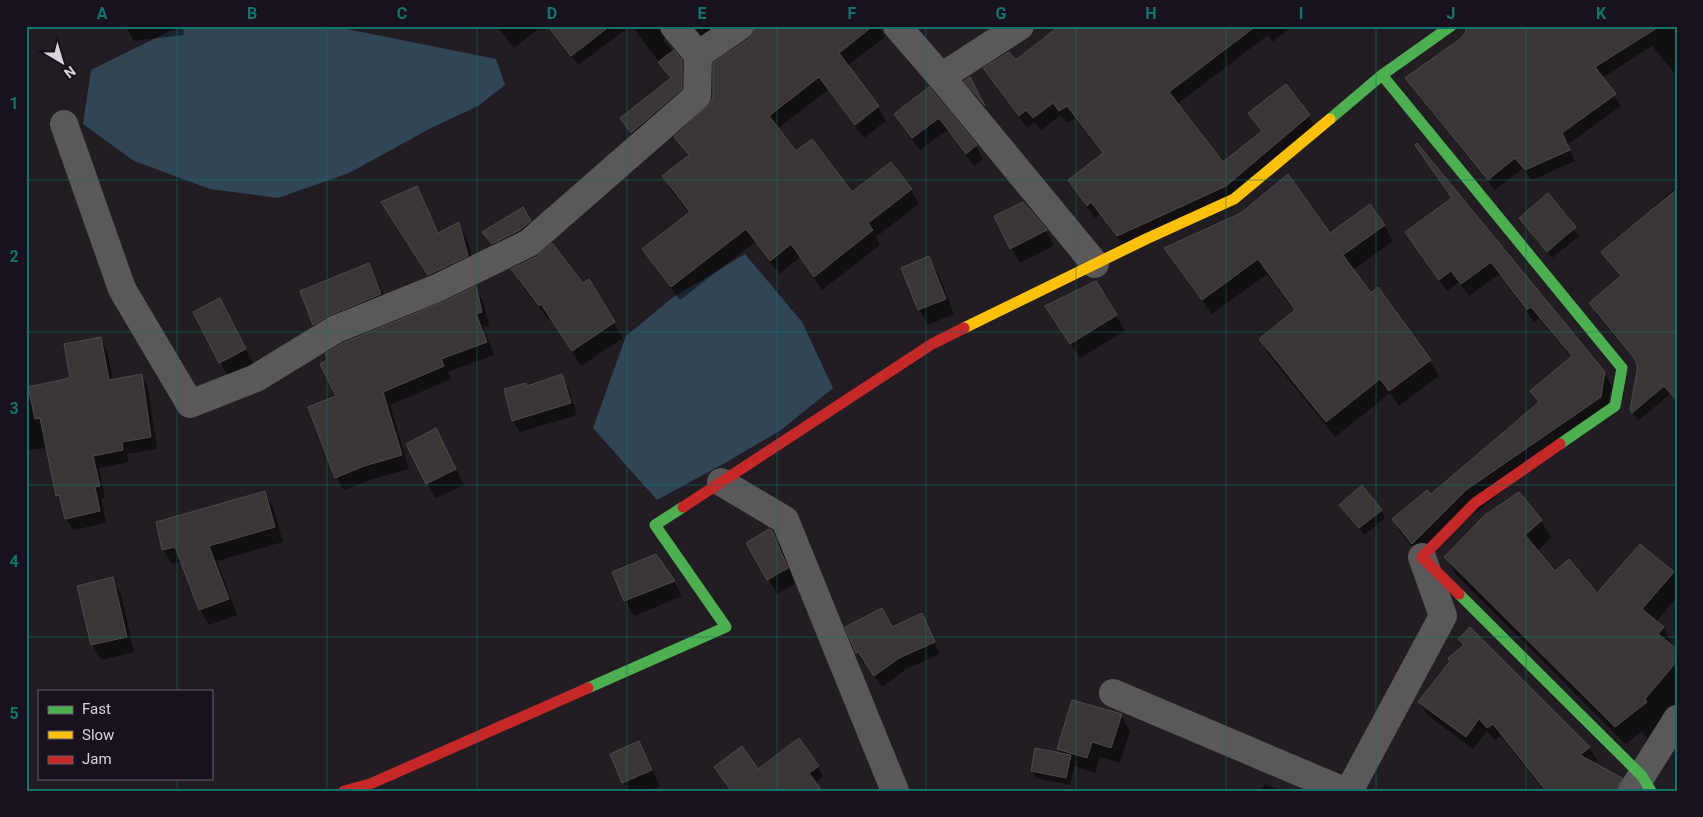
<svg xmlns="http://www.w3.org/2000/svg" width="1703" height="817" viewBox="0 0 1703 817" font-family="Roboto,sans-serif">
<rect width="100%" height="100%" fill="#211d23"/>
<g fill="#304657">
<polygon points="180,26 332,26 496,59 505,85 478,106 431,128 349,173 278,198 210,189 134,161 83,124 91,70"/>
<polygon points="745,254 802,322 833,388 781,430 725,463 657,500 593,428 626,336 672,298"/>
</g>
<g fill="#0007">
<polygon points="125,26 183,26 184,35 134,41"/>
<polygon points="497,26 540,26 541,27 514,48"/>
<polygon points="549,26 630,26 578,65"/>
<polygon points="632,26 669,26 665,32 664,41 681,61 688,72 687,100 638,143 621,118 671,80 659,62"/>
<polygon points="693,26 712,26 718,37 708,44"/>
<polygon points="789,26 879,26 885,37 847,66 878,107 886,121 864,138 828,90 777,129 796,153 852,194 891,164 911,190 919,204 876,237 880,245 822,290 800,257 779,274 755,242 680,300 652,263 644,249 690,214 671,190 663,177 689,157 676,137 712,104"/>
<polygon points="1218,26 1293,26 1272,42 1268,35 1177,104 1222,164 1262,133 1249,113 1309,116 1316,129 1233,198 1125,248 1100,214 1095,218 1077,193 1069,180 1103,155 1075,118 1067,123 1061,115 1041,130 1035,122 1027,128 992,81 985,69 1015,62"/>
<polygon points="1469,26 1677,26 1677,76 1652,46 1602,78 1621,106 1567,145 1575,161 1532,180 1522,169 1495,190 1413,89 1406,78 1461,40"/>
<polygon points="966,81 978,94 988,113 975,96"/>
<polygon points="929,89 976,146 983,159 974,166 947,130 920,150 903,128 896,115"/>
<polygon points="416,187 439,234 459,224 467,239 476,271 438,289 391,217"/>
<polygon points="1677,187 1677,402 1670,394 1638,421 1631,410 1638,364 1595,312 1590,303 1621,278 1602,252 1655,208 1654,206"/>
<polygon points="1548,195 1579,236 1552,258 1521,218"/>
<polygon points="1453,199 1604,373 1612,386 1607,409 1420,556 1400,532 1393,519 1430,495 1539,404 1531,391 1572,358 1539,318 1534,322 1499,274 1469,296 1459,282 1447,291 1406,233"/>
<polygon points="1023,203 1046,231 1054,246 1020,263 1011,248"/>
<polygon points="522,209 538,235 500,257 484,232"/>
<polygon points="1384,225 1393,241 1353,270 1371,294 1378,289 1430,361 1439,376 1399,406 1390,393 1335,437 1269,355 1260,340 1295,312 1267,274 1212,314 1175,264 1166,248 1330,234"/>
<polygon points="929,258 938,273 954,314 928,325 919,309"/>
<polygon points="368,265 377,280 389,309 323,339 314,324"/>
<polygon points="513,270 582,284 588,281 623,338 581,366 551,318 549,320 521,285"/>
<polygon points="1096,282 1125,331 1080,358 1046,307"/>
<polygon points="475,288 483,301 489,326 483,327 494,355 448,372 451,379 390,405 409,469 372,479 344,490 336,477 338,397 441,305"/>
<polygon points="194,313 228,315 254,365 229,378"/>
<polygon points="100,338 107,350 113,380 141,375 148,387 157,449 127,454 129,462 99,468 105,498 101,499 106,523 73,530 66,519 63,504 57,495 47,448 26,450 26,397 32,397 72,379"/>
<polygon points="561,376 568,388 577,415 520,432 513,421 527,387"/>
<polygon points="444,445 464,485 436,498 427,483"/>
<polygon points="264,492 273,507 283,542 217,561 237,615 209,625 200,610 182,562 172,564 163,549"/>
<polygon points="1341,505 1381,510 1385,518 1364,535"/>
<polygon points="1541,521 1551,538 1537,551 1555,572 1597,595 1673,573 1677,580 1677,597 1656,622 1663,627 1673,645 1672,647 1677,651 1677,725 1656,749 1642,731 1626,744 1456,575 1446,557"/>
<polygon points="772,532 781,547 795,584 777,594 748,543"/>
<polygon points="614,572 674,581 682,596 634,616 625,601"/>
<polygon points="112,579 121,594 134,652 101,660 92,645 79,586"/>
<polygon points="921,614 940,654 906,669 882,687 865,663 864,664 857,653 847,627 892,628"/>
<polygon points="1460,640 1589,747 1597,760 1593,763 1598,791 1544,791 1501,736 1495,740 1487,731 1473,749 1427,715 1420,702 1464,647"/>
<polygon points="1121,715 1130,731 1120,763 1100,757 1095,773 1074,766 1070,785 1036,778 1032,771 1062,755 1059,749"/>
<polygon points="639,743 647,758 660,786 648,791 628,791 612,755"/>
<polygon points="818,767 823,776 815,783 732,791 757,770"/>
<polygon points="1265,784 1280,791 1261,791"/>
</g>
<g fill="#3b3636" stroke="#4e494a">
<polygon points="548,26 610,26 571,56"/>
<polygon points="755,26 873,26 839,53 879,106 855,125 819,77 769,116 796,151 812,139 852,192 891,162 912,189 868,223 873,230 814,277 791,244 770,261 746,229 671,287 642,249 690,212 662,176 689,155 674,137 711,103 713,96 713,63 749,39 754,33"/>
<polygon points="1059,26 1256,26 1169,92 1223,162 1262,131 1248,113 1286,84 1310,115 1226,186 1117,236 1091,202 1087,206 1068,180 1103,153 1067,106 1059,111 1053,103 1033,118 1026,110 1019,116 983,68 1009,52 1016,60"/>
<polygon points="1467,26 1660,26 1595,67 1616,94 1562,133 1570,150 1525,170 1515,158 1488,180 1405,78 1460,39 1465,33"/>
<polygon points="674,50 682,60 682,89 631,133 620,118 671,78 658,62"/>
<polygon points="970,77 985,106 964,81"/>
<polygon points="929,87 977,145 966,154 939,118 912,138 894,114"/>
<polygon points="1417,143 1605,372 1601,397 1466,490 1412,544 1392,519 1427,490 1431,494 1539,402 1530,391 1572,356 1531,307 1527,310 1491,262 1461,284 1451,271 1439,280 1405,232 1452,198 1415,145"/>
<polygon points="1288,174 1330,233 1370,204 1385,225 1343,255 1371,293 1378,287 1431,360 1389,391 1380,379 1326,422 1259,339 1295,310 1258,259 1202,300 1164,248 1241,213"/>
<polygon points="417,186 438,233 459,222 468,256 428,275 381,202"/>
<polygon points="1677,189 1677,401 1664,386 1632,413 1630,410 1637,371 1637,364 1634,358 1589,303 1621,276 1601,252"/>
<polygon points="1548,193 1576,227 1547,252 1519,218"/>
<polygon points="1023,202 1047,230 1010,249 994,216"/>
<polygon points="523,207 531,221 520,230 492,244 482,232"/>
<polygon points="552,243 583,283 589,279 615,322 572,351 541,304 539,306 511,269 536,257"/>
<polygon points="929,256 946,299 918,310 901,268"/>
<polygon points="369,263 381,294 330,315 313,325 300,291"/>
<polygon points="1096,281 1117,315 1070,344 1045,306"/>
<polygon points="476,286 482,312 476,314 487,342 441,359 444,366 383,392 402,455 364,466 335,478 308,407 336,396 320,364 327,360 325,354 343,343 441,303"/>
<polygon points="220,298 246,349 219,363 193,312"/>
<polygon points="101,337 109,380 142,374 151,437 122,442 123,450 93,456 100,486 95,487 100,511 65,519 59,495 56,496 40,418 35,419 28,387 70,378 64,344"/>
<polygon points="562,374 571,403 512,421 504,389 526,383 527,386"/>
<polygon points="436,428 456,469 426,484 406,444"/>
<polygon points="1362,485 1382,510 1359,528 1339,505"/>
<polygon points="265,491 275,527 209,546 229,599 199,610 175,547 162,550 156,522"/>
<polygon points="1519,492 1542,520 1525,535 1555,571 1569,559 1597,593 1640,544 1674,572 1642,609 1664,627 1658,634 1677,649 1677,661 1645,699 1647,702 1615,727 1444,557 1485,515"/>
<polygon points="769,529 772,531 788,568 767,580 746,543"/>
<polygon points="656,554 675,581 624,601 612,572"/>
<polygon points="113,577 127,637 91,645 77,586"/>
<polygon points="882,608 892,627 922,613 935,642 899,658 874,676 858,652 856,653 845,627"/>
<polygon points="1470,627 1590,747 1580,755 1622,778 1616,791 1546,791 1493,724 1487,728 1479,719 1466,737 1418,702 1450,661 1448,658 1464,645 1458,639"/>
<polygon points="1072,700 1122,714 1111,748 1092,742 1087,758 1057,749"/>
<polygon points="799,738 819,766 809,773 822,791 728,791 730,789 714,767 742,746 758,769"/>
<polygon points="639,741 652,770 622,783 610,754"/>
<polygon points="1035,748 1071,755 1066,778 1031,771"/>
</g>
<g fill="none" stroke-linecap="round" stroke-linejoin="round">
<g stroke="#5a5858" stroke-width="28">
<polyline points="674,26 698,55 740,26"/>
<polyline points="897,26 941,77 1020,26"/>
<polyline points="941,77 1095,264"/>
<polyline points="64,124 122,289 190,404 256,378 336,329 435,289 529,243 697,96 698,55"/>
<polyline points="721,482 785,520 895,791"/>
<polyline points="1113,693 1344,791"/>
<polyline points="1349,791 1443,616 1422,557"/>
<polyline points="1632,791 1677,719"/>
</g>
<g stroke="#4caf50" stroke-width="11">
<polyline points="1382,75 1622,368 1615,406 1560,444"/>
<polyline points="1330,119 1382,75 1451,26"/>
<polyline points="1459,594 1642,776 1651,791"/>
<polyline points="588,688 726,627 655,525 683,507"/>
</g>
<polyline stroke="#ffc107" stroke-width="11" points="964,328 1146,239 1234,199 1330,119"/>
<g stroke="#c62828" stroke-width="11">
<polyline points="683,507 932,344 964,328"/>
<polyline points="1459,594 1422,557 1475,503 1560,444"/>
<polyline points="344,791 370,784 588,688"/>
</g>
</g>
<path fill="none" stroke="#0f766e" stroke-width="1" stroke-opacity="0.55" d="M177,26V691M327,26V791M477,26V791M627,26V791M777,26V791M926,26V791M1076,26V791M1226,26V791M1376,26V791M1526,26V791M26,180H1677M26,332H1677M26,485H1677M26,637H1677M177,778V791"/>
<rect width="1703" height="817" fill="none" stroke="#19111d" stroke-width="55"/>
<rect x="38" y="690" width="175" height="90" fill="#19111d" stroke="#665f69"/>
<rect x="48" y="706" width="25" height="8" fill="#4caf50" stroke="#665f69"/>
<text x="82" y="714" font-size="15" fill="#d9d3dc">Fast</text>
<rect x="48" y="731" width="25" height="8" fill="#ffc107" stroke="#665f69"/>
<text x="82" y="740" font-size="15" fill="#d9d3dc">Slow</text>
<rect x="48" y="756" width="25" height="8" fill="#c62828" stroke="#665f69"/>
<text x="82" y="764" font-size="15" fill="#d9d3dc">Jam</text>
<g transform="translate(62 62) rotate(142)" stroke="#19111d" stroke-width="4" paint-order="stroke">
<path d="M0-4L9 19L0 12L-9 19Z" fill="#d9d3dc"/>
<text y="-8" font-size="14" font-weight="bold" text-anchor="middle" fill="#d9d3dc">N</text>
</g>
<rect x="28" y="28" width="1648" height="762" fill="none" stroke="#0f766e" stroke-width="2"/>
<g font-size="16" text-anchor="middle" font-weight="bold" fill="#0f766e">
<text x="102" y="19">A</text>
<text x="252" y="19">B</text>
<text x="402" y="19">C</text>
<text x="552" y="19">D</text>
<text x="702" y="19">E</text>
<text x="852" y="19">F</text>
<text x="1001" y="19">G</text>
<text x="1151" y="19">H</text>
<text x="1301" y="19">I</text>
<text x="1451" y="19">J</text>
<text x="1601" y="19">K</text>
<text x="14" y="109">1</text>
<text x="14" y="262">2</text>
<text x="14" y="414">3</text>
<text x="14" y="567">4</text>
<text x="14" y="719">5</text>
</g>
</svg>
